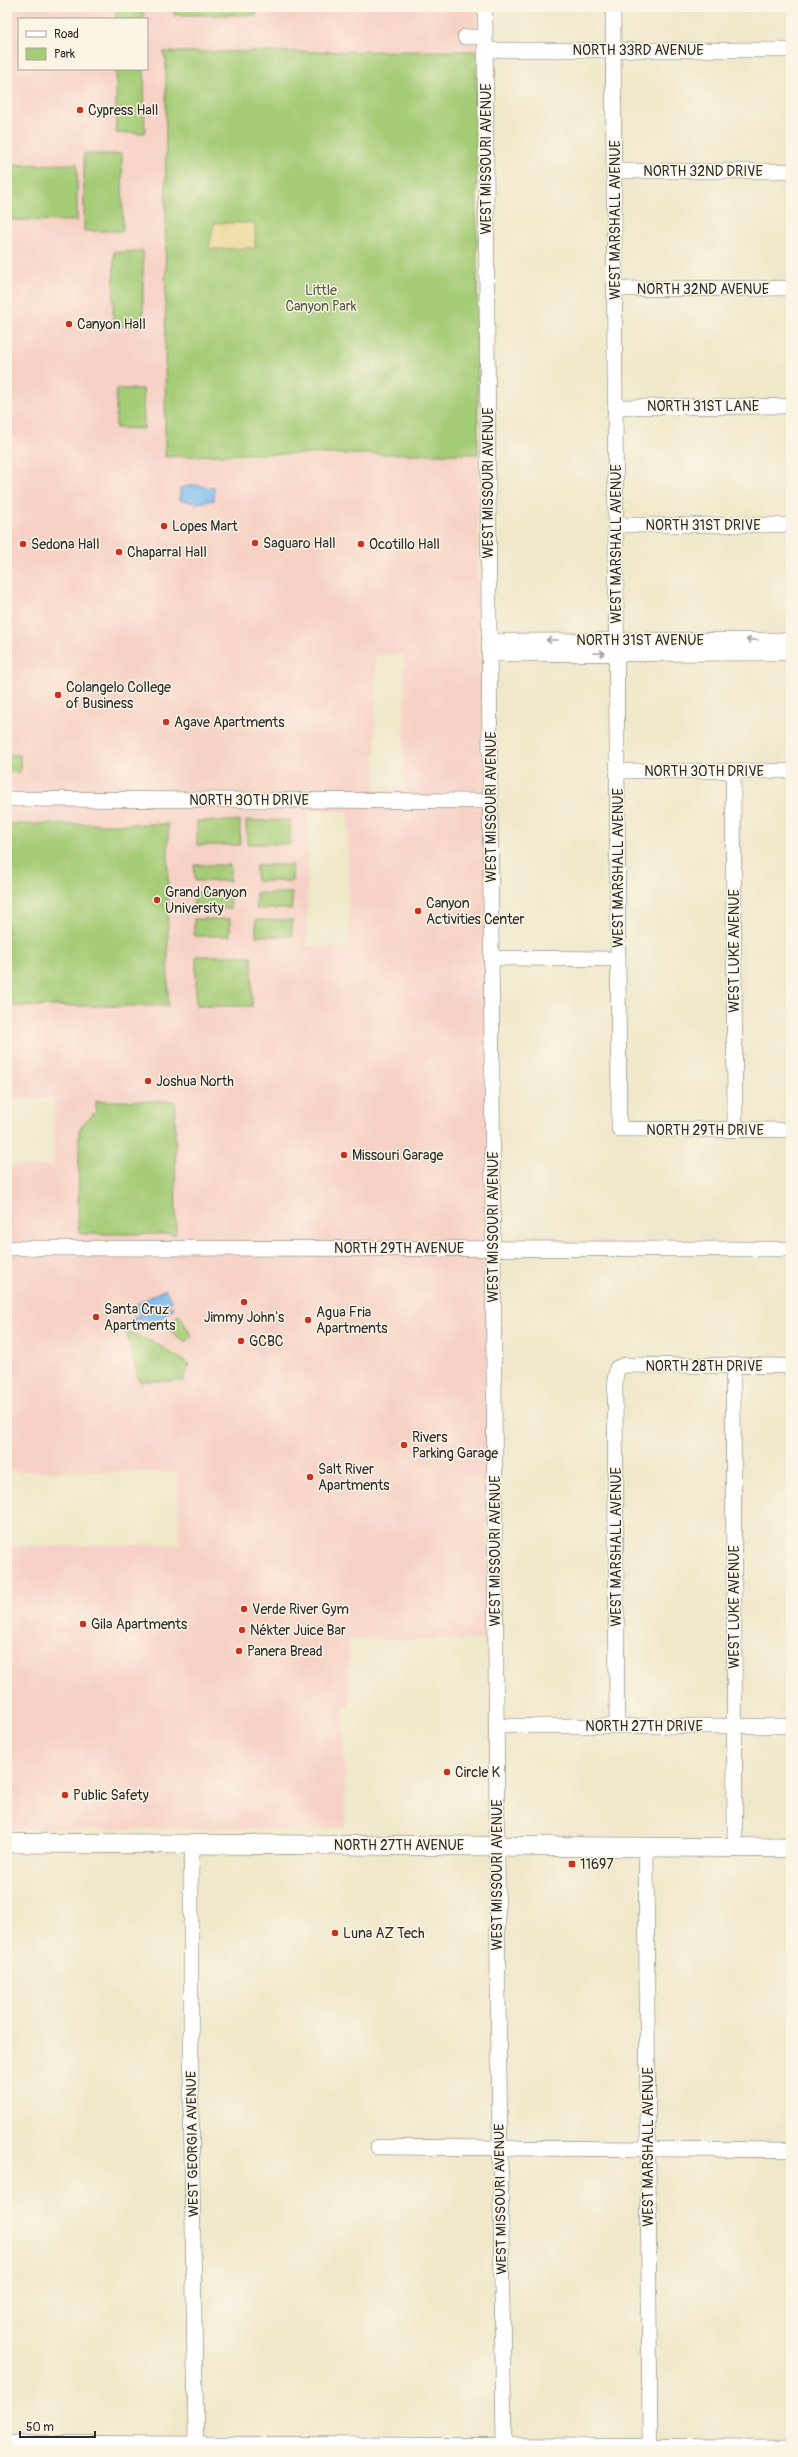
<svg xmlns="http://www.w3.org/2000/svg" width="798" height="2457" viewBox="0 0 798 2457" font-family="Pangolin,sans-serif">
<rect width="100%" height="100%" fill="#fcf5e5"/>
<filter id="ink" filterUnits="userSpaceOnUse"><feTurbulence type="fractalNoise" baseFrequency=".025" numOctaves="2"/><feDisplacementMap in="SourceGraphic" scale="8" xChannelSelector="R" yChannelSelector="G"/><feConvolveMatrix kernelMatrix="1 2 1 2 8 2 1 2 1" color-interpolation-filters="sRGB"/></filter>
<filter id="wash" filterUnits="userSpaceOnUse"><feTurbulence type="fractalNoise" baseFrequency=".012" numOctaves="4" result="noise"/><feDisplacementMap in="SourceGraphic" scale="16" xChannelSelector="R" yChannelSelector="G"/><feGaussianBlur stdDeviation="0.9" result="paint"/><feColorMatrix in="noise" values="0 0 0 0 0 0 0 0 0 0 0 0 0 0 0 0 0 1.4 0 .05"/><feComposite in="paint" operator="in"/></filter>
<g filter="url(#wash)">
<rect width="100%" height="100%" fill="#efe8ca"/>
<path fill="#f7d1c6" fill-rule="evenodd" d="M7,7H476V51L163,52L166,60L165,457L478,454V624L485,743L489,1338L487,1640H349V1707H344L345,1828L272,1829H7V1547L179,1544L178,1472L7,1471V1166H54V1098H7ZM19,19H147V69H19ZM376,655H404V789H375ZM308,811H348L349,948L307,947Z"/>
<g fill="#a5cc77" stroke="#687c51">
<rect x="116" y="7" width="27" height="12"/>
<rect x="174" y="7" width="82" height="8"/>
<polygon points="476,51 478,454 249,454 165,457 166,60 163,52"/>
<polygon points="116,69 144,69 145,133 116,133"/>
<polygon points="84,154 122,154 123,231 84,231"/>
<polygon points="77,164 77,221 9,220 9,170 14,165"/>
<polygon points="143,251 143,326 113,326 114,252"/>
<polygon points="116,389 143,389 144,429 116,428"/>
<polygon points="7,755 20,755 20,772 7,773"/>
<polygon points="290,820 290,844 247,844 246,821"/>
<rect x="197" y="821" width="43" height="24"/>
<rect x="7" y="824" width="161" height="182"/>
<polygon points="194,865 230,865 230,881 195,881"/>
<rect x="256" y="865" width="36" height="16"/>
<rect x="194" y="892" width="36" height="17"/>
<rect x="256" y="893" width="36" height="16"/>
<rect x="194" y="919" width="36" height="17"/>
<rect x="256" y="920" width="36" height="16"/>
<rect x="196" y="956" width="56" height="50"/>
<polygon points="96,1101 175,1101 176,1234 80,1234 78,1228 79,1131 84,1123 96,1111"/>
<polygon points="179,1314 192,1337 186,1342 167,1329"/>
<polygon points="126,1331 157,1344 190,1365 183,1381 139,1381"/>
</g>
<polygon fill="#eeda9e" stroke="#8c8264" points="214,223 255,223 255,248 209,249"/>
<g fill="#7abcef" stroke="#52748d">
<polygon points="193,485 214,488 214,500 197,503 180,500 180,488"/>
<polygon points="165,1289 172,1301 157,1310 158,1313 172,1306 174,1308 148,1329 133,1325 133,1317 138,1316 142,1320 135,1305"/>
</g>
</g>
<g filter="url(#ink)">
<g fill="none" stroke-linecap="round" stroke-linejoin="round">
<g stroke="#706d63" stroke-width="16">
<g id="minor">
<polyline points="485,7 498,1991 504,2446"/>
<polyline points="613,7 619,1129 791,1130"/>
<polyline points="465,37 475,37"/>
<polyline points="486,50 791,50"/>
<polyline points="614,171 791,171"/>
<polyline points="615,289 791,288"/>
<polyline points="615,407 791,406"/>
<polyline points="616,525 791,525"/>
<polyline points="489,641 791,640"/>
<polyline points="490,654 791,653"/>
<polyline points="617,771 791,771"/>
<polyline points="733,771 735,1130"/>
<polyline points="7,799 490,801"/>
<polyline points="491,958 618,959"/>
<polyline points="7,1248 791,1249"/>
<polyline points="733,1366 735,1848"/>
<polyline points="617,1725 615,1380 617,1368 625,1365 791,1366"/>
<polyline points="496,1726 791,1726"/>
<polyline points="193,1844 191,1870 191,2097 196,2445"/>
<polyline points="646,1846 650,2449"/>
<polyline points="378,2147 791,2150"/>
</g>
</g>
<g stroke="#706d63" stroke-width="20">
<g id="major">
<polyline points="7,1843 791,1848"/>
<polyline points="7,2445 791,2449"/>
</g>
</g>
<use href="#minor" stroke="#fff" stroke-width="15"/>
<use href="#major" stroke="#fff" stroke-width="19"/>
</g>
<defs><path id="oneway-shaft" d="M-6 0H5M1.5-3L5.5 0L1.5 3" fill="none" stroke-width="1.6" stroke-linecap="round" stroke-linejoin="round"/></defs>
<g stroke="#a0a0a0">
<use href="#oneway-shaft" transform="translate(552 640) rotate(180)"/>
<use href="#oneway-shaft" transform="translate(752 640) rotate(180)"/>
<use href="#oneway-shaft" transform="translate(599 653)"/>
</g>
</g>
<g fill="#c8321e" stroke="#fcf5e5" stroke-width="1.5">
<circle cx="80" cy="110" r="4"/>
<circle cx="69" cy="324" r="4"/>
<circle cx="164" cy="526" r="4"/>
<circle cx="255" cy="543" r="4"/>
<circle cx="23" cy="544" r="4"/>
<circle cx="361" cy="544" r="4"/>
<circle cx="119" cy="552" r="4"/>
<circle cx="58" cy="695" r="4"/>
<circle cx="166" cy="722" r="4"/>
<circle cx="157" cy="900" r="4"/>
<circle cx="418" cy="911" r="4"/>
<circle cx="148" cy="1081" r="4"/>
<circle cx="344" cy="1155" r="4"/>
<circle cx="244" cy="1302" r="4"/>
<circle cx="96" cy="1317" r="4"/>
<circle cx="308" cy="1320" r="4"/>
<circle cx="241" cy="1341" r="4"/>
<circle cx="404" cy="1445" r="4"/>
<circle cx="310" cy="1477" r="4"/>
<circle cx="244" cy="1609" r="4"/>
<circle cx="83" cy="1624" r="4"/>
<circle cx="242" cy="1630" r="4"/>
<circle cx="239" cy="1651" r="4"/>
<circle cx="447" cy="1772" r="4"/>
<circle cx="65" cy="1795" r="4"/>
<rect x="568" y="1860" width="8" height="8" rx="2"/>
<circle cx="335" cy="1933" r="4"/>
</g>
<g text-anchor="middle" stroke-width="3" stroke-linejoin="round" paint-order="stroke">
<g font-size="14" fill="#2b2b2b" stroke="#fcf5e5">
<text x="638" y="55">NORTH 33RD AVENUE</text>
<text transform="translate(486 159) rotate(-90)" y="5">WEST MISSOURI AVENUE</text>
<text x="703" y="176">NORTH 32ND DRIVE</text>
<text transform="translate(615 220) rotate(-90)" y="5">WEST MARSHALL AVENUE</text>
<text x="703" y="294">NORTH 32ND AVENUE</text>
<text x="703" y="411">NORTH 31ST LANE</text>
<text transform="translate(488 483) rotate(-90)" y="5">WEST MISSOURI AVENUE</text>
<text x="703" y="530">NORTH 31ST DRIVE</text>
<text transform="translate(616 544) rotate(-90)" y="5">WEST MARSHALL AVENUE</text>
<text x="640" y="645">NORTH 31ST AVENUE</text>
<text x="704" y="776">NORTH 30TH DRIVE</text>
<text x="249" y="805">NORTH 30TH DRIVE</text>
<text transform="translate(491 807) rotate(-90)" y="5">WEST MISSOURI AVENUE</text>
<text transform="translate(618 868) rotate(-90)" y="5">WEST MARSHALL AVENUE</text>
<text transform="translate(734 951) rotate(-90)" y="5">WEST LUKE AVENUE</text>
<text x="705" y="1135">NORTH 29TH DRIVE</text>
<text transform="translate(493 1227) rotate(-90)" y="5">WEST MISSOURI AVENUE</text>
<text x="399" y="1253">NORTH 29TH AVENUE</text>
<text x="704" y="1371">NORTH 28TH DRIVE</text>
<text transform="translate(616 1547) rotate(-90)" y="5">WEST MARSHALL AVENUE</text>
<text transform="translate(495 1551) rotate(-90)" y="5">WEST MISSOURI AVENUE</text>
<text transform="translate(734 1607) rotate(-90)" y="5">WEST LUKE AVENUE</text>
<text x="644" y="1731">NORTH 27TH DRIVE</text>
<text x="399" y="1850">NORTH 27TH AVENUE</text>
<text transform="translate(497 1875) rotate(-90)" y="5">WEST MISSOURI AVENUE</text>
<text transform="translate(192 2144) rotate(-91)" y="5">WEST GEORGIA AVENUE</text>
<text transform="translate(648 2147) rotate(-90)" y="5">WEST MARSHALL AVENUE</text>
<text transform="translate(500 2199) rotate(-91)" y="5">WEST MISSOURI AVENUE</text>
</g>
<g font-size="14" fill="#2b2b2b" stroke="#fcf5e5" text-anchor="start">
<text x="88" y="115">Cypress Hall</text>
<text x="77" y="329">Canyon Hall</text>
<text x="172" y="531">Lopes Mart</text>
<text x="263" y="548">Saguaro Hall</text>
<text x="31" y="549">Sedona Hall</text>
<text x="369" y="549">Ocotillo Hall</text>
<text x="127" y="557">Chaparral Hall</text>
<text x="66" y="692">Colangelo College<tspan x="66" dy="16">of Business</tspan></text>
<text x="174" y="727">Agave Apartments</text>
<text x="165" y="897">Grand Canyon<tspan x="165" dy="16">University</tspan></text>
<text x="426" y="908">Canyon<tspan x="426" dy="16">Activities Center</tspan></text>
<text x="156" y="1086">Joshua North</text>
<text x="352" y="1160">Missouri Garage</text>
<text x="104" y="1314">Santa Cruz<tspan x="104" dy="16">Apartments</tspan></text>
<text x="316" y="1317">Agua Fria<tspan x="316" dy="16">Apartments</tspan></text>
<text x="244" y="1322" text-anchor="middle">Jimmy John's</text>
<text x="249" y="1346">GCBC</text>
<text x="412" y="1442">Rivers<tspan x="412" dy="16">Parking Garage</tspan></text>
<text x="318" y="1474">Salt River<tspan x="318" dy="16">Apartments</tspan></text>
<text x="252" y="1614">Verde River Gym</text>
<text x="91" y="1629">Gila Apartments</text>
<text x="250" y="1635">Nékter Juice Bar</text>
<text x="247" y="1656">Panera Bread</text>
<text x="455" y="1777">Circle K</text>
<text x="73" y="1800">Public Safety</text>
<text x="580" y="1869">11697</text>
<text x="343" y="1938">Luna AZ Tech</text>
</g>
<g font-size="14" fill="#505b42" stroke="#fcf5e5">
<text x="321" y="295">Little<tspan x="321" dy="16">Canyon Park</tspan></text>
</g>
</g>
<rect width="798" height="2457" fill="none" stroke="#fcf5e5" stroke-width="24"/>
<rect x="18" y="18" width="130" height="52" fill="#fcf5e5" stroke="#a8a49b"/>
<rect x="26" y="31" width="20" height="6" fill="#ffffff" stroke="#a8a49b"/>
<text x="54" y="38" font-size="12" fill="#2b2b2b">Road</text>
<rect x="26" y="48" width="20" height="12" fill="#a5cc77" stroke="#a8a49b"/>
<text x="54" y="58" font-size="12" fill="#2b2b2b">Park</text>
<path d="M20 2431v6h75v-6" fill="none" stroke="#2b2b2b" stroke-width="2"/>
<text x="26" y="2431" font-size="12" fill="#2b2b2b" stroke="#fcf5e5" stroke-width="3" paint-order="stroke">50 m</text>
</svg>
